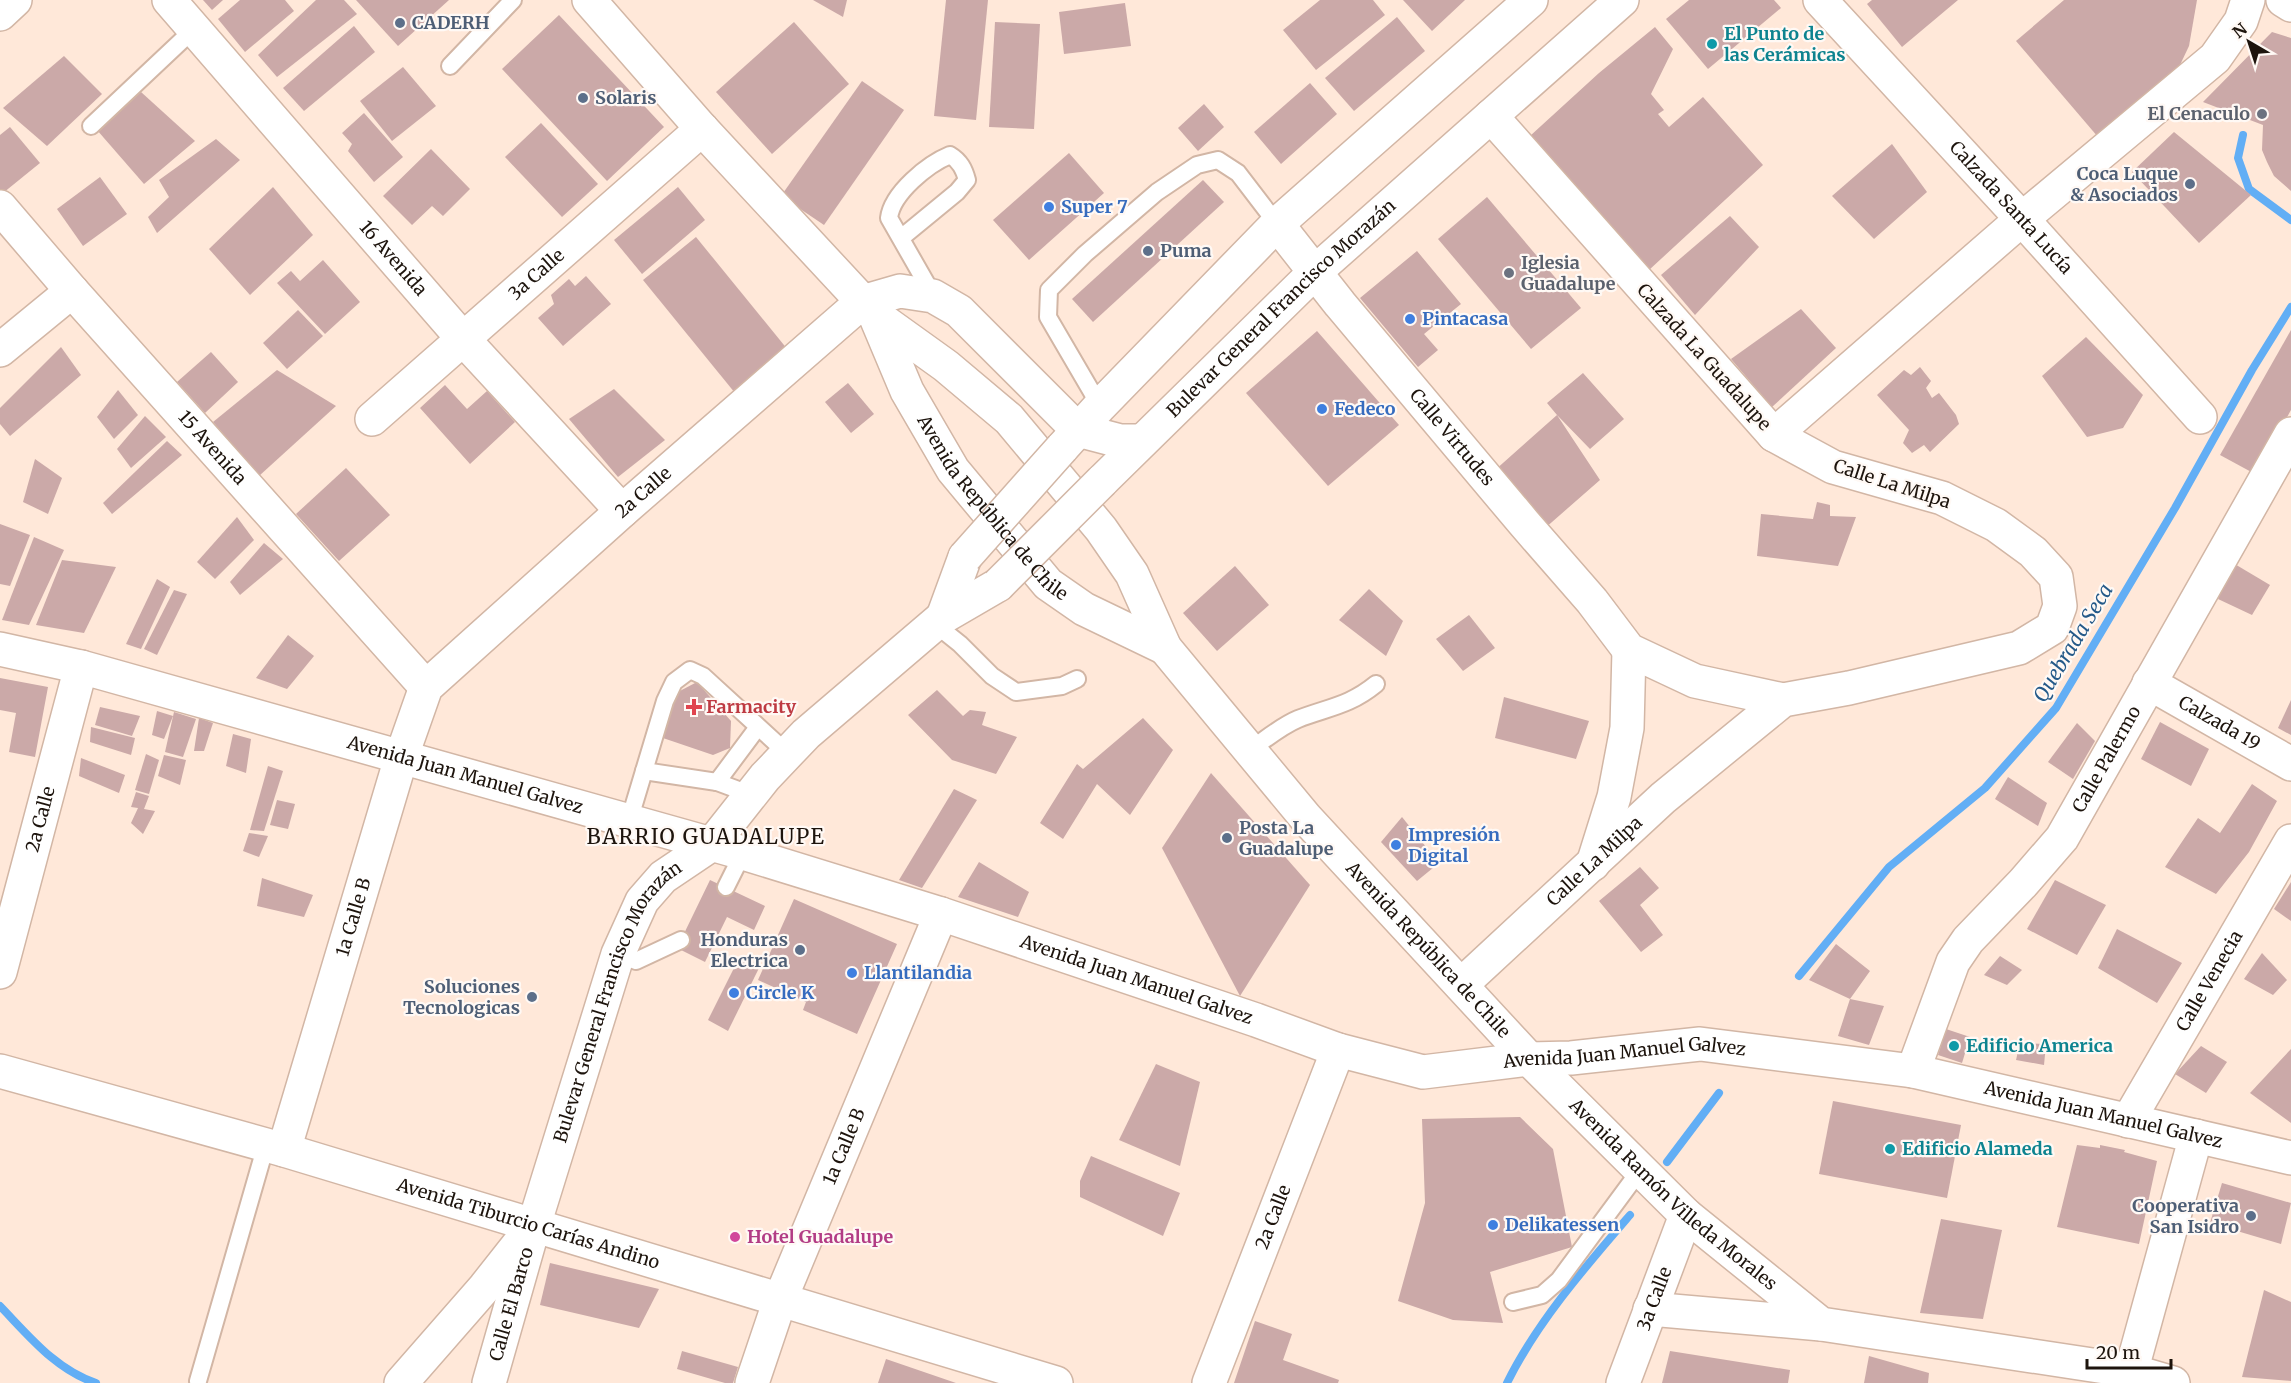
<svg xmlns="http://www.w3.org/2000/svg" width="2291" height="1383" viewBox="0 0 2291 1383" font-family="Merriweather,serif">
<rect width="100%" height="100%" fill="#ffe8d9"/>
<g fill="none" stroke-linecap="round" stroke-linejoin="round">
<g stroke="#62aef5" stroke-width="8">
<polyline points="2243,135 2238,158 2249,189 2291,220"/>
<polyline points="1799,976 1889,867 1985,788 2056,708 2175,508 2252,370 2291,307"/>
<polyline points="1667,1162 1719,1093"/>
<path d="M0,1306C29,1336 56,1370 96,1383"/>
<path d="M1507,1383C1537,1322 1586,1266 1630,1215"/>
</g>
</g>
<g fill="#cba9a8">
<polygon points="203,0 223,0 212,10"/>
<polygon points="240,0 285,0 294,11 245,52 218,19"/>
<polygon points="316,0 344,0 357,14 277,77 258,55"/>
<polygon points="356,0 449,0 398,46"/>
<polygon points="813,0 847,0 843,17"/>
<polygon points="946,0 988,0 976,120 934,116"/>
<polygon points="1320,0 1373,0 1385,15 1316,70 1283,30"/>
<polygon points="1403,0 1465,0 1432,31"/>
<polygon points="1689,0 1774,0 1781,8 1708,69 1666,19"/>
<polygon points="1872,0 1958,0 1902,47 1867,4"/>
<polygon points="2064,0 2197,0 2189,46 2180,65 2169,81 2098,137 2016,41"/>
<polygon points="1125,3 1131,46 1064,54 1059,12"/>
<polygon points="559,15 664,127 607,181 502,69"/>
<polygon points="1397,17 1425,51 1354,111 1325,78"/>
<polygon points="794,22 849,84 772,154 716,92"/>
<polygon points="995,22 1040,24 1034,129 989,127"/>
<polygon points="354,26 375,52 304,111 283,88"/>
<polygon points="1655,27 1673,49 1651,94 1664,110 1658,114 1669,127 1703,97 1763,165 1649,270 1530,136 1599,73"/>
<polygon points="2272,32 2291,38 2291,191 2274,176 2267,162 2262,150 2263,125 2203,102"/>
<polygon points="64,56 102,94 47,146 3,108"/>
<polygon points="403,67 436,106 392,141 360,101"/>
<polygon points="862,81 904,110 824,225 781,196"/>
<polygon points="1310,83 1337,114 1281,164 1254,132"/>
<polygon points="141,92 195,141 144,184 97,130"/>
<polygon points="1204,104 1224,127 1198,151 1178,128"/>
<polygon points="364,113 403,157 374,182 348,151 352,144 342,133"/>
<polygon points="541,123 598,184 562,217 505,157"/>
<polygon points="10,127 40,163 3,193 0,190 0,135"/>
<polygon points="2174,132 2251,195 2199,243 2132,172"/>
<polygon points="216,139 240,160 157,233 148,217 169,197 159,180"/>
<polygon points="1892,144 1927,192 1874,239 1832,196"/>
<polygon points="431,149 470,189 443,216 432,206 412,225 383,196"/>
<polygon points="1069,153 1104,193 1029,260 993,220"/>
<polygon points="100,177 127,214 83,246 57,209"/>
<polygon points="1203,180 1224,202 1093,322 1072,299"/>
<polygon points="273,187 313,235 250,295 209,249"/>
<polygon points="678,187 705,220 642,274 614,240"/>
<polygon points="1487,197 1581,308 1531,349 1438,239"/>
<polygon points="1730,216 1759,247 1695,315 1661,275"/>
<polygon points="696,237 788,350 735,393 643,280"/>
<polygon points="1417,251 1461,304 1424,334 1438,350 1418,367 1360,298"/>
<polygon points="323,260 360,302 325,334 277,283 291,271 300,281"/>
<polygon points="586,276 611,304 563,346 538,318 554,304 551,295 569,279 575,286"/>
<polygon points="1801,309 1836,348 1772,407 1731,359"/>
<polygon points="298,310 323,336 287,369 263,343"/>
<polygon points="2291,330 2291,410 2255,474 2220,455"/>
<polygon points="1317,331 1399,425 1328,486 1246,393"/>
<polygon points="2086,337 2143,395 2123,428 2087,437 2042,376"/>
<polygon points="61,347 81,375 10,436 0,424 0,408"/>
<polygon points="211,352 238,382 205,413 177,382"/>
<polygon points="1920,367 1931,381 1926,388 1932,398 1939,393 1956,415 1959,424 1930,452 1924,445 1912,453 1903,443 1909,430 1877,395 1904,370 1911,375"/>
<polygon points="277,370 336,406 259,476 213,422"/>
<polygon points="1583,373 1624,419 1590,449 1557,415 1600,480 1544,529 1494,471 1557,415 1547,403"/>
<polygon points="848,383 874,414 851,433 825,402"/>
<polygon points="445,385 467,409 487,391 515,422 470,464 420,408"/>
<polygon points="614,389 665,440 618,477 569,419"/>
<polygon points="118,390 138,415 114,439 97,417"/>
<polygon points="145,416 166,437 131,468 117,449"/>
<polygon points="167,441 182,455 112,514 103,503"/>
<polygon points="35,459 62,478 48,514 23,502"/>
<polygon points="346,468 390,515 339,561 296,514"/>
<polygon points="1817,502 1830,505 1830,516 1856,517 1838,566 1757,556 1761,514 1813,519"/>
<polygon points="237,517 254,540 215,579 197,562"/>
<polygon points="0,524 30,535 10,586 0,584"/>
<polygon points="34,537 64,550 29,625 2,620"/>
<polygon points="264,543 283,559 240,595 230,582"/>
<polygon points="62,560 116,567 84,633 36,625"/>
<polygon points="2233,563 2270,585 2252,615 2218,599"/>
<polygon points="1235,566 1269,605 1217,651 1183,613"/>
<polygon points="157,579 170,587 141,649 126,644"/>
<polygon points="1369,589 1403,621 1386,656 1339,620"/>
<polygon points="174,590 187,594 157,655 144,649"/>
<polygon points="1469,615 1495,648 1463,671 1436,639"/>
<polygon points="288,635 314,656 287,689 256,678"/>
<polygon points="0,678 48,687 35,757 9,752 16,713 0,710"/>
<polygon points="697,682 731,721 730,748 713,755 660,737 676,693"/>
<polygon points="937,690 963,716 970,710 986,712 982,725 1017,737 996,774 952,760 908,715"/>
<polygon points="1504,697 1589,721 1576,759 1495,738"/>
<polygon points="2291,700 2291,735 2278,728"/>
<polygon points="100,707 140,716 132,736 95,725"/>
<polygon points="157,711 173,716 164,739 152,735"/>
<polygon points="174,712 196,719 183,757 165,752"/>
<polygon points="199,718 213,723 204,751 194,751"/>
<polygon points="1143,718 1173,750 1130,815 1097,784 1063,839 1040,823 1077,764 1083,769"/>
<polygon points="2160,722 2209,749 2191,786 2141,759"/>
<polygon points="2077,723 2095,741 2073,779 2048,762"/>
<polygon points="91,727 135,738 131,755 90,742"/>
<polygon points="233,734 251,739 246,773 226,766"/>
<polygon points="146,754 159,760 149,794 135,790"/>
<polygon points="164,755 186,760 180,785 158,776"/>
<polygon points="81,758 125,775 119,793 79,776"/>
<polygon points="268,766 283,771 264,831 250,830"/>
<polygon points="1211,773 1310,885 1240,996 1162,848"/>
<polygon points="2008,777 2047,803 2038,826 1995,799"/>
<polygon points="2252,784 2277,801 2249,852 2216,894 2165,867 2198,818 2220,833"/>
<polygon points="954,789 977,800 922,888 899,880"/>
<polygon points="136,792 149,796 144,809 155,811 143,834 131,823 138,808 131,807"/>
<polygon points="277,800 295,804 288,829 270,825"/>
<polygon points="1402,817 1439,863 1417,881 1381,842"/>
<polygon points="249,833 268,836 259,857 243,851"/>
<polygon points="979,862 1029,892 1018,917 958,897"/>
<polygon points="1640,867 1659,888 1640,905 1663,935 1641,952 1599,901"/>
<polygon points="262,878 313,895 304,917 257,906"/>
<polygon points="710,880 765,906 754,930 727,917 705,962 677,948"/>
<polygon points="2055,880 2106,905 2077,955 2027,929"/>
<polygon points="2291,882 2291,921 2274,909"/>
<polygon points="794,899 897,944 857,1034 803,1010 806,1002 758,980"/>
<polygon points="2117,929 2182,963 2157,1003 2098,968"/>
<polygon points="1836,944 1870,971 1850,999 1884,1006 1869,1045 1838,1036 1850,999 1809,980"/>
<polygon points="2262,953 2287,980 2273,995 2244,979"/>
<polygon points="740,956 760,966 728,1031 708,1020"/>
<polygon points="2000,956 2022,970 2007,985 1984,975"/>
<polygon points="1946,1029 1970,1037 1962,1063 1938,1055"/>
<polygon points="2020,1043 2046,1044 2044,1065 2016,1060"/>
<polygon points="2201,1046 2227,1062 2206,1093 2175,1074"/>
<polygon points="2291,1049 2291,1123 2250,1093"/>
<polygon points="1156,1064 1200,1082 1180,1166 1119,1140"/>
<polygon points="1833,1101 1961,1125 1947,1198 1819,1174"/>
<polygon points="1520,1117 1553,1149 1572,1247 1490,1272 1503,1323 1453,1320 1398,1301 1425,1203 1422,1119"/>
<polygon points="2077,1145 2100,1148 2100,1145 2125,1150 2124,1152 2157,1161 2139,1244 2057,1227"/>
<polygon points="1091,1156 1180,1193 1163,1236 1080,1197 1080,1181"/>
<polygon points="2222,1183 2291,1203 2281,1244 2210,1223"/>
<polygon points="1941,1219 2002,1230 1983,1319 1920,1313"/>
<polygon points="550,1263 659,1289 639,1328 540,1305"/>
<polygon points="2264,1290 2291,1302 2291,1381 2242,1377"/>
<polygon points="1255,1321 1292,1334 1283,1360 1339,1380 1338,1383 1234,1383"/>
<polygon points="682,1351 738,1367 733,1383 725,1383 677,1369"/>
<polygon points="1670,1351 1790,1370 1788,1383 1662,1383"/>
<polygon points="1869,1356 1929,1373 1928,1383 1864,1383"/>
<polygon points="886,1359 956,1383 878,1383"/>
</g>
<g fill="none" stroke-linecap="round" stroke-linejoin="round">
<g stroke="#d2b6a5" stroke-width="20">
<g id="lane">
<polyline points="450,66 513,0"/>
<polyline points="91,126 194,29"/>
<path d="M901,238L957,192L967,180C964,169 960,161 950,155C928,164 892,193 889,218L933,295"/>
<polyline points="1100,406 1048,317 1049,290 1085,254 1157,192 1197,165 1218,160 1238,173 1277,224"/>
<polyline points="935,624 960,644 992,676 1016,692 1062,686 1077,679"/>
<path d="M1250,750C1266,739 1281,726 1298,719C1329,707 1349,706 1376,684"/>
<polyline points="644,771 717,782 752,795"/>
<polyline points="717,782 758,727"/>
<polyline points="629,821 665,701 674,682 690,670 703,676 787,753"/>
<polyline points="726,887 743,853"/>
<polyline points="618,954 636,961 681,940"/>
<polyline points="1513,1302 1542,1295 1559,1280 1641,1169"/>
<polyline points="198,1381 266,1145"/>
</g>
</g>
<g stroke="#d2b6a5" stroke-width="36">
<g id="street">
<path id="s1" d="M169,0L464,340L622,511"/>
<path id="s2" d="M1820,0L2022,219L2200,417"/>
<polyline points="2283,0 2291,5"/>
<path id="s3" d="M0,207L72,291L426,687"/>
<path id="s4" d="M1277,224L1340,304L1524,523L1592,601L1629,650L1695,681L1783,700"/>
<polyline points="0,350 72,291"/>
<path id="s5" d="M372,419L702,129"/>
<polyline points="1774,435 2022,219 2215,58 2241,21 2248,0"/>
<path id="s6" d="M2149,683L2291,764"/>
<polyline points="1593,864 1614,797 1627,728 1629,650"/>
<path id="s7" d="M0,972L81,667"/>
<path id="s8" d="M1461,985L1663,798L1783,700L1849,688L2019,648L2052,628L2060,606L2056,577L2033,552L1996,525L1942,498L1833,467L1774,435L1491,116"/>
<path id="s9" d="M1529,1059L1686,1215L1821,1324L2132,1371L2173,1383"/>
<path id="s10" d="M0,1071L284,1150L1056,1383"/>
<path id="s11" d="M1913,1071L1953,962L1968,940L2023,883L2062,838L2291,434"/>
<path id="s12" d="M2128,1121L2291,841"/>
<path id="s13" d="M284,1150L401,758L426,687L622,511L862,302L900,291L933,296L959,311L1078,430L1120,441H1142"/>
<polyline points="1650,1309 1821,1324"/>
<path id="s14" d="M489,1383L534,1225"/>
<path id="s15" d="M752,1383L780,1300L941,914"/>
<path id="s16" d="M1209,1383L1338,1050"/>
<path id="s17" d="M1623,1383L1686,1215"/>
<polyline points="2128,1383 2196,1136"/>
</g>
</g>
<g stroke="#d2b6a5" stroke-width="36">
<g id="secondary">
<path id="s18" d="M589,0L702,129L875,315L946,366L1009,419L1101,529L1132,574L1165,648L1306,818L1529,1059"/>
<polyline points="0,14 15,0"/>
<path id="s19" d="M875,315L907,391L953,470L1048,584L1084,609L1165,648"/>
<polyline points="1062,448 1100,406 1277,224 1531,0"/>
<path id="s20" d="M1102,481L1315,272L1622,0"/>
<polyline points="943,617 965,557"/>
<path id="s21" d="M0,649L81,667L743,853L941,914L1256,1020L1338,1050L1423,1072L1529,1059L1571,1058L1700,1044L1913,1071L2291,1158"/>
<path id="s22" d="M401,1383L485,1287L534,1225L618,954L642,901L663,877L712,844L765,777L806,734L943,617L998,585"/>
</g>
</g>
<use href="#lane" stroke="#fff" stroke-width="16"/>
<use href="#street" stroke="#fff" stroke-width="33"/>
<use href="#secondary" stroke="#fff" stroke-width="33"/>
<g stroke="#d2b6a5" stroke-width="36" stroke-linecap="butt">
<g id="secondary-bridge">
<polyline points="965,557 1062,448"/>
<polyline points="998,585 1102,481"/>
</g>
</g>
<use href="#secondary-bridge" stroke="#fff" stroke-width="33"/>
</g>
<g fill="#5c6f8a" stroke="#fff9f5" stroke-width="2">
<circle cx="400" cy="23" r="6"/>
<circle cx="583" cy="98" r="6"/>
<circle cx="2190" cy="184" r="6"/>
<circle cx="1148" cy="251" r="6"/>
<circle cx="1227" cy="838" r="6"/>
<circle cx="800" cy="950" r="6"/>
<circle cx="532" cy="997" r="6"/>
<circle cx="2251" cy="1216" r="6"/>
</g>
<g fill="#0f9aa8" stroke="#fff9f5" stroke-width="2">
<circle cx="1712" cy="44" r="6"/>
<circle cx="1954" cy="1046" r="6"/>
<circle cx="1890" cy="1149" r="6"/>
</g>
<g fill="#6b7280" stroke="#fff9f5" stroke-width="2">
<circle cx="2262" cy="114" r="6"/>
<circle cx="1509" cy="273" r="6"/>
</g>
<g fill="#3f7fe0" stroke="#fff9f5" stroke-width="2">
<circle cx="1049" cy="207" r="6"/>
<circle cx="1410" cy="319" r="6"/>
<circle cx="1322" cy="409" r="6"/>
<circle cx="1396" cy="845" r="6"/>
<circle cx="852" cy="973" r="6"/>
<circle cx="734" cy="993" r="6"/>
<circle cx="1493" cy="1225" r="6"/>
</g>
<path fill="#e0444e" stroke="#fff9f5" stroke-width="2" d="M691 698h6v6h6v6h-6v6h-6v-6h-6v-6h6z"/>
<circle fill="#d1479c" stroke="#fff9f5" stroke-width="2" cx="735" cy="1237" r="6"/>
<g text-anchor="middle" stroke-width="4.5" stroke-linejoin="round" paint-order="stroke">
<g font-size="18" font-weight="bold" fill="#4e5e75" stroke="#fff9f5" text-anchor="start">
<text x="412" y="29">CADERH</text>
<text x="595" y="104">Solaris</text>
<text x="2178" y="180" text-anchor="end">Coca Luque<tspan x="2178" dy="21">&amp; Asociados</tspan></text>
<text x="1160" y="257">Puma</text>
<text x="1239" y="834">Posta La<tspan x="1239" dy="21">Guadalupe</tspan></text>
<text x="788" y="946" text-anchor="end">Honduras<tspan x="788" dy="21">Electrica</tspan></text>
<text x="520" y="993" text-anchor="end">Soluciones<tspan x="520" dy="21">Tecnologicas</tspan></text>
<text x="2239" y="1212" text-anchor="end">Cooperativa<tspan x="2239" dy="21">San Isidro</tspan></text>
</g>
<g font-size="18" font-weight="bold" fill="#0d838f" stroke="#fff9f5" text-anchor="start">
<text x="1724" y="40">El Punto de<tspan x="1724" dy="21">las Cerámicas</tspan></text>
<text x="1966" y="1052">Edificio America</text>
<text x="1902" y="1155">Edificio Alameda</text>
</g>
<g font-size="18" font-weight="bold" fill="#5b616d" stroke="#fff9f5" text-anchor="end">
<text x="2250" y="120">El Cenaculo</text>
<text x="1521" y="269" text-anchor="start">Iglesia<tspan x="1521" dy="21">Guadalupe</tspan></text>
</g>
<g font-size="18" font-weight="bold" fill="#366cbe" stroke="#fff9f5" text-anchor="start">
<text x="1061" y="213">Super 7</text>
<text x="1422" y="325">Pintacasa</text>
<text x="1334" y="415">Fedeco</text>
<text x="1408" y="841">Impresión<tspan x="1408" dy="21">Digital</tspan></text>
<text x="864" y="979">Llantilandia</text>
<text x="746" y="999">Circle K</text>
<text x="1505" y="1231">Delikatessen</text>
</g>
<g font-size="18" fill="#1d140d" stroke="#fff9f5">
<text dy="6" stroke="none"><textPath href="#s2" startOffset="282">Calzada Santa Lucía</textPath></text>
<text dy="6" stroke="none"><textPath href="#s1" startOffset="342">16 Avenida</textPath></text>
<text dy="6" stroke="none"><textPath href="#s5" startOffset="219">3a Calle</textPath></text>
<text dy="6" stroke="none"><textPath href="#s20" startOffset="249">Bulevar General Francisco Morazán</textPath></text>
<text transform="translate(1704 357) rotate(48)" y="6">Calzada La Guadalupe</text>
<text dy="6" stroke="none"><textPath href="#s4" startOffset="276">Calle Virtudes</textPath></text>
<text dy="6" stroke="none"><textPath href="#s3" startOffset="321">15 Avenida</textPath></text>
<text transform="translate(1892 484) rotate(18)" y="6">Calle La Milpa</text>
<text dy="6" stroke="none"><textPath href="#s13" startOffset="776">2a Calle</textPath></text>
<text dy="6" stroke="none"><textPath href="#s19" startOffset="228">Avenida República de Chile</textPath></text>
<text dy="6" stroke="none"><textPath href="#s6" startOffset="81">Calzada 19</textPath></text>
<text dy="6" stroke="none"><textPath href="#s11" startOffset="372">Calle Palermo</textPath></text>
<text dy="6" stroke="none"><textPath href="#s21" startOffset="482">Avenida Juan Manuel Galvez</textPath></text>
<text dy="6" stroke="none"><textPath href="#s7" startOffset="158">2a Calle</textPath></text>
<text dy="6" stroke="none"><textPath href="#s8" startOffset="182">Calle La Milpa</textPath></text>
<text dy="6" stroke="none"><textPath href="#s13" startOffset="243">1a Calle B</textPath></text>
<text dy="6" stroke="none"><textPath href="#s18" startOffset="1275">Avenida República de Chile</textPath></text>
<text dy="6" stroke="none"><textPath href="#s21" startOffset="1184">Avenida Juan Manuel Galvez</textPath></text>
<text dy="6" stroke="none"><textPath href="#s12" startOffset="162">Calle Venecia</textPath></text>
<text dy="6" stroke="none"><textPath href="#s22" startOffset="447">Bulevar General Francisco Morazán</textPath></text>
<text dy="6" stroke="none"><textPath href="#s21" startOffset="1688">Avenida Juan Manuel Galvez</textPath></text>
<text dy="6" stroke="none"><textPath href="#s21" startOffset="2174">Avenida Juan Manuel Galvez</textPath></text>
<text dy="6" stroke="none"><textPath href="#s15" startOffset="254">1a Calle B</textPath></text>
<text dy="6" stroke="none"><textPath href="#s9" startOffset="198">Avenida Ramón Villeda Morales</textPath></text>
<text dy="6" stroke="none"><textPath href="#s16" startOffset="178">2a Calle</textPath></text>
<text dy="6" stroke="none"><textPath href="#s10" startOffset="550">Avenida Tiburcio Carías Andino</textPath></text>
<text dy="6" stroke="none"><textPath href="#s17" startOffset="90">3a Calle</textPath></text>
<text dy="6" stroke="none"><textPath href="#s14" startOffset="82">Calle El Barco</textPath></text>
</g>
<g font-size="18" font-weight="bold" fill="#be3a42" stroke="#fff9f5" text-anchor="start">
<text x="706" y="713">Farmacity</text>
</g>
<g font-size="18" font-weight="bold" fill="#b23c85" stroke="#fff9f5" text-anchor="start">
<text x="747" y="1243">Hotel Guadalupe</text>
</g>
<g font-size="20" font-style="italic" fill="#255a89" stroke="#fff9f5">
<text transform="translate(2073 643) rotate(-59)" y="7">Quebrada Seca</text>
</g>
<g font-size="21" letter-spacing="1.5" fill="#1d140d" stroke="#fff9f5">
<text x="706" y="844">BARRIO GUADALUPE</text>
</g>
</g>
<g transform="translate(2249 42) rotate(321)" stroke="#fff9f5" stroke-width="4.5" paint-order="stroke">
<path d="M0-4.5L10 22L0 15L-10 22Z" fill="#1d140d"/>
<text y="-9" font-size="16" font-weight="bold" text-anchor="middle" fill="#1d140d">N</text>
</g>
<path d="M2087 1359v9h84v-9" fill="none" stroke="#1d140d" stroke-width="3"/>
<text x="2096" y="1359" font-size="18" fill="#1d140d" stroke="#fff9f5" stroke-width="4.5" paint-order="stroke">20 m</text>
</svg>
